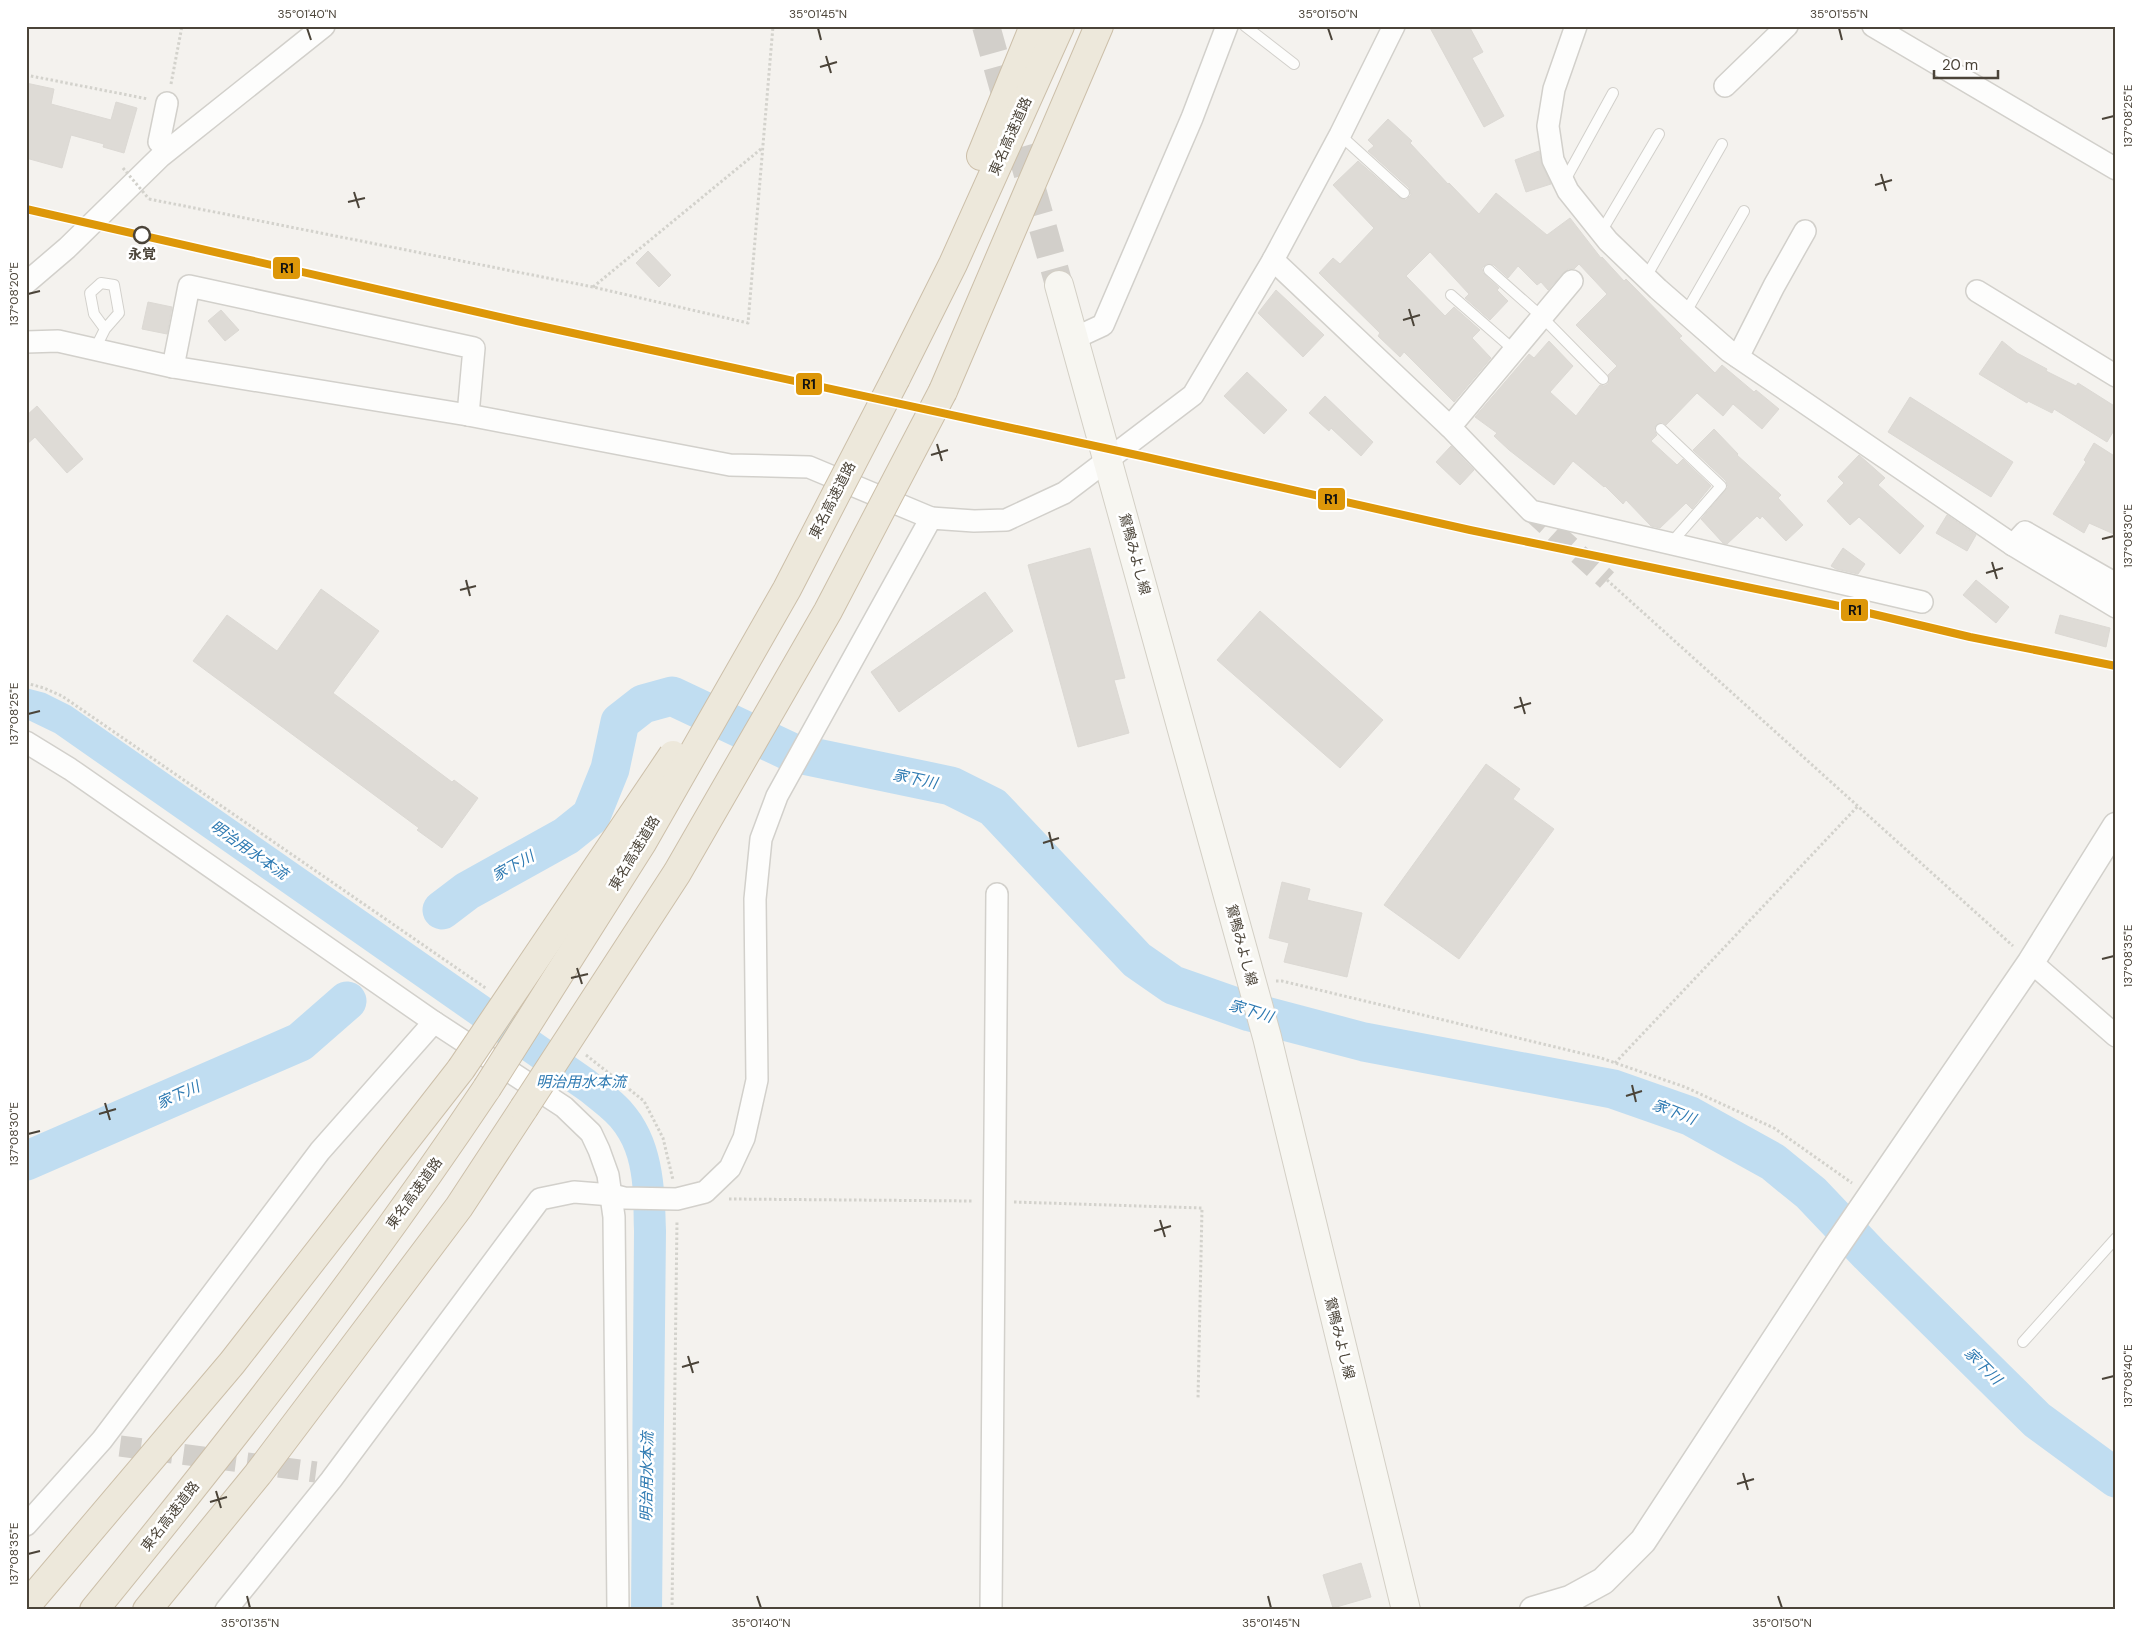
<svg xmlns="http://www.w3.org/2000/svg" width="2142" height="1636" viewBox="0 0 2142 1636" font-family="'DM Sans','Noto Sans JP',sans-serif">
<rect width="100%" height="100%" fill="#f4f2ee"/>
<path fill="#c0ddf1" d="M26,688L45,693L71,706L595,1071C606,1081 620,1090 630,1101C663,1137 665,1185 666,1231L662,1610H631L634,1231C633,1193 636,1150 605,1121C598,1114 589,1108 581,1101L55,733L26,719Z"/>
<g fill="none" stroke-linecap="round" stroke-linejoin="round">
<g stroke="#c0ddf1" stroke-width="39">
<polyline points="442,910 467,891 566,836 591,816 610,769 620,722 643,704 672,696 793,753 951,786 993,807 1137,960 1173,985 1250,1012 1364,1042 1613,1089 1690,1116 1773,1162 1811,1193 1869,1254 2037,1420 2116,1478"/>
<polyline points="26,1161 300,1042 347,1001"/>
</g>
</g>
<g fill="#dedbd6" stroke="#dcd9d4">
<polygon points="1429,26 1469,26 1483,52 1472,58 1504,116 1484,127"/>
<polygon points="26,83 54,89 51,104 111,120 116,102 137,108 124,153 103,147 104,144 71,135 62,168 26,158"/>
<polygon points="1388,119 1412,141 1410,143 1448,184 1449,183 1479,214 1496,193 1547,235 1570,218 1601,258 1602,257 1624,281 1626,279 1682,336 1679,338 1715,373 1722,365 1754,392 1756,390 1779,409 1762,429 1733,404 1723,416 1697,393 1666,425 1662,422 1656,425 1654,430 1657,435 1651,441 1677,465 1683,459 1711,486 1692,509 1686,503 1660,528 1651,526 1626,500 1623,504 1605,486 1604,487 1573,461 1554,485 1509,450 1494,436 1497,433 1475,417 1529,354 1534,358 1549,341 1573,366 1550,392 1576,416 1600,385 1604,386 1608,384 1608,375 1617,366 1576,325 1607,294 1579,264 1574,269 1568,269 1563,273 1548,290 1541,282 1537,285 1518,266 1508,278 1494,265 1486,264 1482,268 1483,273 1499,288 1497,290 1508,301 1490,320 1465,298 1469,294 1430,252 1406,276 1445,316 1454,307 1480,330 1472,338 1491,358 1454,402 1404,352 1400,357 1378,336 1380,333 1319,273 1333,258 1340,264 1374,228 1333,185 1358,161 1400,198 1406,200 1411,195 1409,188 1368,151 1374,146 1368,140"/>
<polygon points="1539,151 1542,165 1551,184 1526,192 1515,160"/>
<polygon points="648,251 671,275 659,287 636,263"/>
<polygon points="1276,290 1324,335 1303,357 1258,313"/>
<polygon points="148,302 172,307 167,334 142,329"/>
<polygon points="221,310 239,330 225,341 208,321"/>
<polygon points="2002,341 2017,353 2047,369 2046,371 2076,386 2078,383 2116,407 2116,427 2107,442 2054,409 2052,413 2028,401 2027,403 1979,374"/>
<polygon points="1247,372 1287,410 1264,434 1224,396"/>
<polygon points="1325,396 1373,442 1361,456 1331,428 1329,431 1309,413"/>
<polygon points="1910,397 2013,462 1991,497 1888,432"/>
<polygon points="37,406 83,459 67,473 35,437 26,445 26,416"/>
<polygon points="1714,429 1738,454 1737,455 1781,495 1778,498 1803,525 1786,541 1762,516 1760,519 1757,516 1727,544 1723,543 1701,519 1728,487 1726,481 1693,450"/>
<polygon points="2094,443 2116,457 2116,535 2089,523 2084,533 2053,514 2086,462 2084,460"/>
<polygon points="1451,446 1474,470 1460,485 1436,462"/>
<polygon points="1859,455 1885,478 1878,485 1924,526 1900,554 1859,517 1850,525 1827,501 1844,483 1838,477"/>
<polygon points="1947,515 1976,535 1967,551 1936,533"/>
<polygon points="1090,548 1125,678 1114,680 1129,733 1078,747 1028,565"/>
<polygon points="1843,548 1865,564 1858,574 1836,569 1831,566"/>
<polygon points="1976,580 2009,607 1996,623 1963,595"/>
<polygon points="321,589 379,631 333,693 452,782 454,780 478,798 442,848 417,830 419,828 193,661 227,615 277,651"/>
<polygon points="985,592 1013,631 899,712 871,672"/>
<polygon points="1260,611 1383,720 1340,768 1217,660"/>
<polygon points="2060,615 2110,628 2106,647 2055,633"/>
<polygon points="1486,764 1520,789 1513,799 1554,829 1459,959 1384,905"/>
<polygon points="1282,882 1310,889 1307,900 1362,913 1347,977 1284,962 1289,943 1269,938"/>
<polygon points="1361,1563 1371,1597 1333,1608 1323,1575"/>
</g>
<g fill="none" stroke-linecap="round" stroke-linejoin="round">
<g stroke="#d2cfca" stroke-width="21" stroke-dasharray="21 11" stroke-linecap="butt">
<polyline points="1531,511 1607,580"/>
<polyline points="120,1446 316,1472"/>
</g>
<polyline stroke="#d2cfca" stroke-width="28" stroke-dasharray="28 14" stroke-linecap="butt" points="986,26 1059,285"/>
<g stroke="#d2d0cb" stroke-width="12">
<g id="service">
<polyline points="1245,26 1294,64"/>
<polyline points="1340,135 1404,193"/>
<polyline points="1564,182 1613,93"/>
<polyline points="1601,232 1659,134"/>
<polyline points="1489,270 1542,317 1603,379"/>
<polyline points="1646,277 1722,144"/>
<polyline points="1451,295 1514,350"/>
<polyline points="1686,312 1744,211"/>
<polyline points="95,349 105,329 94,314 90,293 101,283 114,285 119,313 105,329"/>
<polyline points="1661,429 1721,486 1672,542"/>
<polyline points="2023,1342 2116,1238"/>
</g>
</g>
<g stroke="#d2d0cb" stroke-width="24">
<g id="minor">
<polyline points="1576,26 1554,89 1548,126 1553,160 1568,191 1608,241 1658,289 1729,351 2013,545 2116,607"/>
<polyline points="1873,26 2116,169"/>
<polyline points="1725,86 1787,26"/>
<polyline points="159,142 167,103"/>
<polyline points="1273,260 1450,427 1531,511 1922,602"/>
<polyline points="26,283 67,248 161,156 324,26"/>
<polyline points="1977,291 2116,376"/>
<polyline points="1075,338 1103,325 1192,118 1227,26"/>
<polyline points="26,342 58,341 173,367 468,415 730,465 809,467 931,518"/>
<polyline points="1738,357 1774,286 1805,231"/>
<polyline points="173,367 189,286 474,348 468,415"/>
<polyline points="1450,427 1572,281"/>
<polyline points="2013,545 2025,532 2116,584"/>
<polyline points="26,742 70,769 434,1022 564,1107 591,1133 599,1150 608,1175 614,1217 618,1610"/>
<polyline points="2031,962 2116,1036"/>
<polyline points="26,1525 102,1440 320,1151 434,1022"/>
<polyline points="226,1610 331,1480 540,1199 574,1192 612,1195 624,1198 677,1199 705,1192 730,1168 744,1138 757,1080 755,899 761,839 777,796 931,518 974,521 1006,520 1064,493 1193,395 1273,260 1340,135 1394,26"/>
<polyline points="991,1610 997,894"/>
</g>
</g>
<g stroke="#d2d0cb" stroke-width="29">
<polyline id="tertiary" points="1533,1610 1570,1599 1603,1581 1643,1541 1831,1254 2031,962 2116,826"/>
</g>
<g stroke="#d3cfc5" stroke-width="30">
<polyline id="secondary" points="1059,285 1267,1037 1406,1610"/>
</g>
<g stroke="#ccbfa9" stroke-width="30">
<g id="motorway">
<polyline points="981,156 1034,26"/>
<polyline points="896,378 953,264 1060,26"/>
<polyline points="943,391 1099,26"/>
<polyline points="26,1606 232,1363 461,1069"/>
<path d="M94,1610C232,1441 366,1269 487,1088"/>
<polyline points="147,1610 258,1474 350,1352 459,1207 524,1108"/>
</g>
</g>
<g stroke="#d3d2cc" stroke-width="3" stroke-dasharray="2.5 2.5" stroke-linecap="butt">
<polyline points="26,75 148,99"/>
<polyline points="171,84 182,26"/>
<polyline points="149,199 593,287 748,323 773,26"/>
<polyline points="593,287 761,149"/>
<polyline points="1607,580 2013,946"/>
<polyline points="26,683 44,688 62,696 487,989"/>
<polyline points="1276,981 1282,981 1601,1058 1685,1087 1774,1128 1852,1183"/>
<polyline points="586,1055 644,1101 663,1138 673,1180"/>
<polyline points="1615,1063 1858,806"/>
<polyline points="729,1199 973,1201"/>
<polyline points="1014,1202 1202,1208 1198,1399"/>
<polyline points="672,1610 677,1220"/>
</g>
<use href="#service" stroke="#fdfdfc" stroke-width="10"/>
<use href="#minor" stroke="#fdfdfc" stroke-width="21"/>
<use href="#tertiary" stroke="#fdfdfc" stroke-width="26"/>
<use href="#secondary" stroke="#f7f6f1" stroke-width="28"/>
<use href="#motorway" stroke="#ede8db" stroke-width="28"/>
<g stroke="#ccbfa9" stroke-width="30" stroke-linecap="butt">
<g id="motorway-bridge">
<polyline points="461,1069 673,755"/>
<polyline points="487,1088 642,843 787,589 896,378"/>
<polyline points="524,1108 677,873 828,611 943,391"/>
</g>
</g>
<polyline stroke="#d3d2cc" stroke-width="3" stroke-dasharray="2.5 2.5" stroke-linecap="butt" points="123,168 149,199"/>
<use href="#motorway-bridge" stroke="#ede8db" stroke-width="28"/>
<g stroke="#fff" stroke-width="11">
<polyline id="rail-1" points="26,209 517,321 1146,457 1470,530 1839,606 1970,637 2116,666"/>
</g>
<use href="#rail-1" stroke="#dd9709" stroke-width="8"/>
</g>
<path fill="none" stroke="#4b4439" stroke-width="2" d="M307,28L311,40M818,28L821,40M1328,28L1332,40M1839,28L1842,40M826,56L831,73M820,67L837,62M2102,119L2114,116M1881,174L1886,191M1875,185L1892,180M354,192L359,208M348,202L365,198M28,294L40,291M1409,309L1414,326M1403,320L1420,315M937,444L942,461M931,455L948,450M2102,539L2114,536M1992,562L1997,579M1986,573L2003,568M466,580L470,596M460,590L476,586M1520,697L1525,714M1514,708L1531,703M28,714L40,711M1049,832L1053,849M1043,843L1059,838M2102,959L2114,956M577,968L582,984M571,978L588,974M1632,1085L1636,1102M1626,1096L1642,1091M105,1103L110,1120M99,1114L116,1109M28,1134L40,1131M1160,1220L1165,1237M1154,1231L1171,1226M688,1356L693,1373M682,1367L699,1362M2102,1379L2114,1376M1743,1473L1748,1490M1737,1484L1754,1479M216,1491L221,1508M210,1502L227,1497M28,1554L40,1551M247,1596L250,1608M757,1596L761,1608M1268,1596L1271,1608M1778,1596L1782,1608"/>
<circle fill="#fff" stroke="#4b4439" stroke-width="2.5" cx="142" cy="235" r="8"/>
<g text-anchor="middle" stroke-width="5" stroke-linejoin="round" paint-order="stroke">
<g font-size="14" fill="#4b4439" stroke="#fff">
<text transform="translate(1010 136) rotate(-66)" y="5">東名高速道路</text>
<text transform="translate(832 500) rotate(-63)" y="5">東名高速道路</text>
<text transform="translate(1135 554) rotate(75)" y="5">鴛鴨みよし線</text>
<text transform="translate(634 853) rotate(-59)" y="5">東名高速道路</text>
<text transform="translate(1242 945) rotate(75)" y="5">鴛鴨みよし線</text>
<text transform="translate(414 1193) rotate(-54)" y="5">東名高速道路</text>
<text transform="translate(1340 1338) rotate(76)" y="5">鴛鴨みよし線</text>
<text transform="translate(170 1516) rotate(-52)" y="5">東名高速道路</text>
</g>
<g font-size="14" font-weight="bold" fill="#4b4439" stroke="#fff">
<text x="142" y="259">永覚</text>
</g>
<g font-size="15" font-style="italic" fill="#2e7ab2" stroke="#fff">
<text transform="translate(915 779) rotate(12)" y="5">家下川</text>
<text transform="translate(249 850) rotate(35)" y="5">明治用水本流</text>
<text transform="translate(513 866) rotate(-29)" y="5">家下川</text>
<text transform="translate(1251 1011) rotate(17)" y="5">家下川</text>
<text x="581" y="1087">明治用水本流</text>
<text transform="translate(178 1095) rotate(-24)" y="5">家下川</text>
<text transform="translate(1674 1112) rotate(21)" y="5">家下川</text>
<text transform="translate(1983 1366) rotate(45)" y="5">家下川</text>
<text transform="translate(647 1477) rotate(-89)" y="5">明治用水本流</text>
</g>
</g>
<g stroke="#fff" stroke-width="2">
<rect x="272" y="256" width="29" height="24" rx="5" fill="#dd9709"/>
<rect x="795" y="372" width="28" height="24" rx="5" fill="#dd9709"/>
<rect x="1317" y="487" width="29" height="24" rx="5" fill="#dd9709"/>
<rect x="1840" y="598" width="29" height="24" rx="5" fill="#dd9709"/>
</g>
<g font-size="14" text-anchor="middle" font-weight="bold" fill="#111">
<text x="287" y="273">R1</text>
<text x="809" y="389">R1</text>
<text x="1331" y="504">R1</text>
<text x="1855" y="615">R1</text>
</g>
<rect width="2142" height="1636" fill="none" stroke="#ffffff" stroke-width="55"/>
<path d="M1934 70v8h64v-8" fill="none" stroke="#4b4439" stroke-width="2.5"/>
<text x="1942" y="70" font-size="15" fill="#4b4439" stroke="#ffffff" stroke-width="4" paint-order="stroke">20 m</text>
<rect x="28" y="28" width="2086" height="1580" fill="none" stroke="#4b4439" stroke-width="2"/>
<g font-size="12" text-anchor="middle" fill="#4b4439">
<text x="307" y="18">35°01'40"N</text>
<text x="818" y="18">35°01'45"N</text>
<text x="1328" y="18">35°01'50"N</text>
<text x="1839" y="18">35°01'55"N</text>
<text transform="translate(2128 116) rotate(-90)" y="4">137°08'25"E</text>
<text transform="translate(14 294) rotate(-90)" y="4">137°08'20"E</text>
<text transform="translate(2128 536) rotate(-90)" y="4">137°08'30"E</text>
<text transform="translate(14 714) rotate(-90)" y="4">137°08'25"E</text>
<text transform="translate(2128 956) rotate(-90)" y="4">137°08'35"E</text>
<text transform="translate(14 1134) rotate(-90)" y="4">137°08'30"E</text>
<text transform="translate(2128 1376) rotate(-90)" y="4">137°08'40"E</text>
<text transform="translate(14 1554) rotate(-90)" y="4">137°08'35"E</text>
<text x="250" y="1627">35°01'35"N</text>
<text x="761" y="1627">35°01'40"N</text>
<text x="1271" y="1627">35°01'45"N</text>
<text x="1782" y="1627">35°01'50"N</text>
</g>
</svg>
